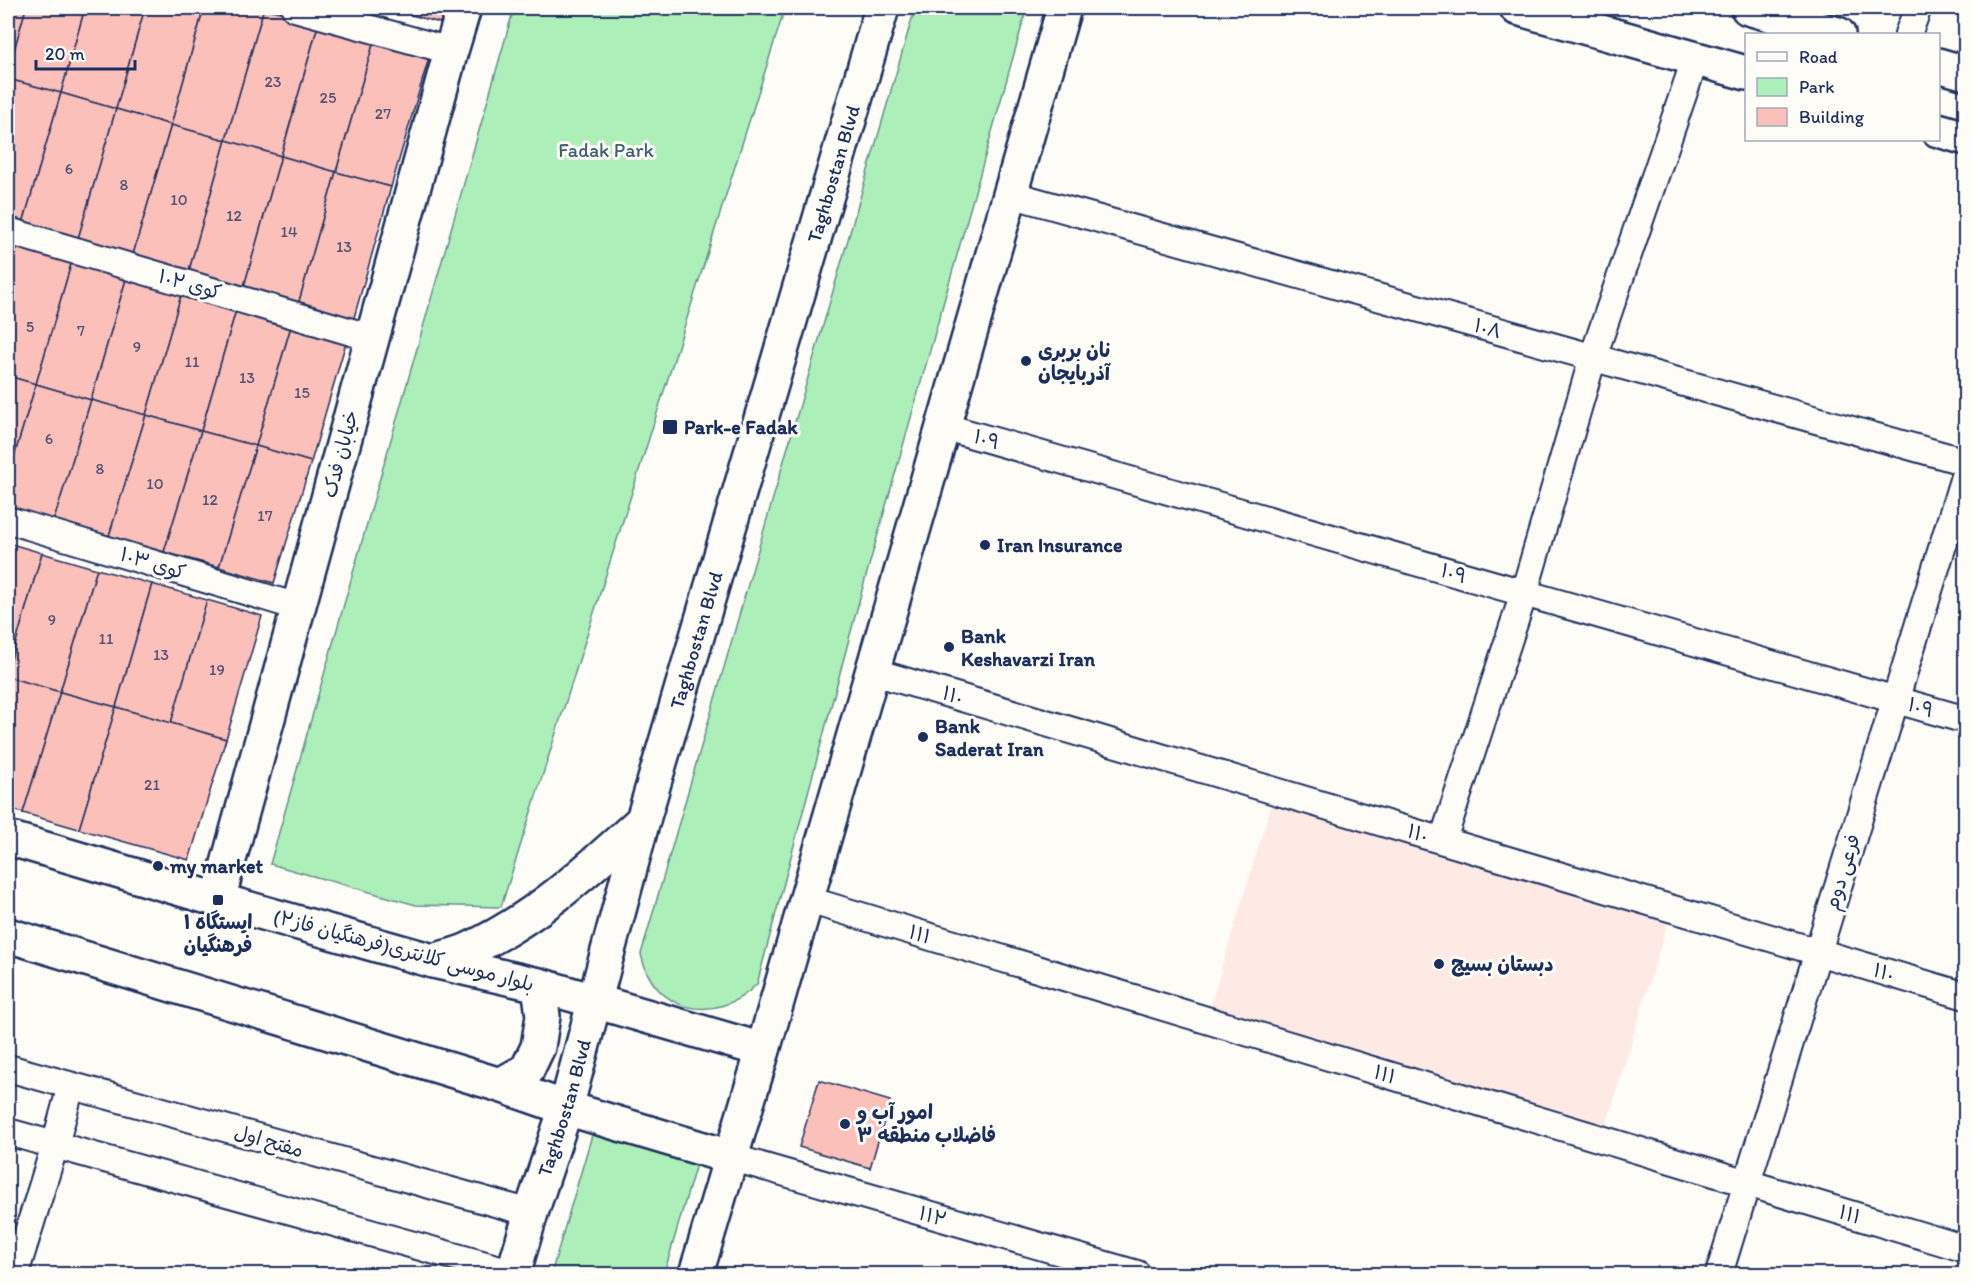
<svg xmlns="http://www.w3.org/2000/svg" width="1973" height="1282" viewBox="0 0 1973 1282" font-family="Itim,'Playpen Sans Arabic',sans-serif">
<rect width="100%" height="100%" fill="#fdfcf7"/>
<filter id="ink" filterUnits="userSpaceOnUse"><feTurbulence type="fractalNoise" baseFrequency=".0167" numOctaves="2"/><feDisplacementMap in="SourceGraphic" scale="12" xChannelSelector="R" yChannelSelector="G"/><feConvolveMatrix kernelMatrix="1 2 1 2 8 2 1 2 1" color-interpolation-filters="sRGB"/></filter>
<g filter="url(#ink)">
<polygon fill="#fdeae5" points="1273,799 1669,918 1605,1129 1209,1010"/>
<g fill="#adefb8" stroke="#648f8b" stroke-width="1.5">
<polygon points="514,8 785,8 501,907 416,905 270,864"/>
<path d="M915,8H1027L861,594L757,984C716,1026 653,1013 641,954Z"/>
<polygon points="592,1135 696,1164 664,1274 551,1274"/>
</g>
<g fill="#fcc0ba" stroke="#1b2f5e" stroke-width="1.5">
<polygon points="8,8 26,8 8,72"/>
<polygon points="26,8 85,8 61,93 8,79 8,72"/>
<polygon points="85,8 145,8 116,109 61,93"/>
<polygon points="145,8 204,8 171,125 116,109"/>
<polygon points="204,8 264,8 226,140 171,125"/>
<polygon points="264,8 319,22 281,156 226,140"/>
<polygon points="387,8 444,8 440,23"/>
<polygon points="319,22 375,38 336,172 281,156"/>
<polygon points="375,38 430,54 391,187 336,172"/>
<polygon points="8,79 61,93 22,227 8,223"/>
<polygon points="61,93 116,109 77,242 22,227"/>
<polygon points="116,109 171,125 132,258 77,242"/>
<polygon points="171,125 226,140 188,274 132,258"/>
<polygon points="226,140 281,156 243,290 188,274"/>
<polygon points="281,156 336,172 298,305 243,290"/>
<polygon points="336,172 391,187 353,321 298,305"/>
<polygon points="8,242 17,245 8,277"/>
<polygon points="17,245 72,261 36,384 8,376 8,277"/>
<polygon points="72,261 127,276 91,400 36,384"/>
<polygon points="127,276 182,292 146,415 91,400"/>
<polygon points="182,292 237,307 201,431 146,415"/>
<polygon points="237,307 292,323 256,446 201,431"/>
<polygon points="292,323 347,339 311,462 256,446"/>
<polygon points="8,376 36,384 8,477"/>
<polygon points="36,384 91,400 54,520 8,507 8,477"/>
<polygon points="91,400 146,415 109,536 54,520"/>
<polygon points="146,415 201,431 164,552 109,536"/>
<polygon points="201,431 256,446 219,567 164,552"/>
<polygon points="256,446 311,462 274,583 219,567"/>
<polygon points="8,543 42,553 8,670"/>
<polygon points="42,553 97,569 60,692 8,677 8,670"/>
<polygon points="97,569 152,584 116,707 60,692"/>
<polygon points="152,584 207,600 171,723 116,707"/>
<polygon points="207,600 262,616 226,739 171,723"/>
<polygon points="8,677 60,692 23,813 8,808"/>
<polygon points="60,692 116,707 79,829 23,813"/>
<polygon points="116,707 226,739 189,860 79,829"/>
<polygon points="819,1080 890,1101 870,1168 799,1147"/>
</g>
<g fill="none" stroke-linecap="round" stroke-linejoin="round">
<g stroke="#1b2f5e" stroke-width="30">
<g id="street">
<polyline points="295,8 451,51"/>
<polyline points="1908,34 1918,8"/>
<polyline points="1010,194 1966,462"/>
<polyline points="8,231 372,338"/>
<polyline points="942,426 1966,720"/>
<polyline points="8,520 298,607"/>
<polyline points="871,671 1966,996"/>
<polyline points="1443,840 1524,593 1593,357 1696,57"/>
<polyline points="805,899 1966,1249"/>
<polyline points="8,1068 531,1213"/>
<polyline points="8,1132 514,1273"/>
<polyline points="730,1157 1137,1274"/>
<polyline points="15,1274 55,1145 71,1086"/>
<polyline points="1719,1274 1966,470"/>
</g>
</g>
<g stroke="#1b2f5e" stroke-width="38">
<g id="secondary">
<polyline points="1517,8 1746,73"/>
<polyline points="1748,8 1838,34"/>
<polyline points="1938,65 1966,73"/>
<polyline points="1938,130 1966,138"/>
<polyline points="8,838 218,900 433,961 539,985 763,1050"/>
<polyline points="218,900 451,51 464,8"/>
<polyline points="8,935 500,1085 566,1108 730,1157"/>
<path d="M433,961C445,957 457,955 468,950C537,918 588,870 643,820"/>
<polyline points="500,1085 527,1070 538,1047 543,1016 539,985"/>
</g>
</g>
<g stroke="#1b2f5e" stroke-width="38">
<g id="primary">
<path id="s1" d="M513,1274L531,1213L566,1108L643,820L882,8"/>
<polyline points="696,1274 763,1050 1064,8"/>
</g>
</g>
<use href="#street" stroke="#fdfcf7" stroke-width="26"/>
<use href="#secondary" stroke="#fdfcf7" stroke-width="33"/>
<use href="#primary" stroke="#fdfcf7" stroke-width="33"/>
</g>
</g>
<g fill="#1b2f5e" stroke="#fdfcf7" stroke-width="2">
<circle cx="1026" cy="361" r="6"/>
<rect x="662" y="419" width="16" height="16" rx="3"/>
<circle cx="985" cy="545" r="6"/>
<circle cx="949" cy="647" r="6"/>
<circle cx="923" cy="737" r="6"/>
<circle cx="158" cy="866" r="6"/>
<rect x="212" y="894" width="12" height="12" rx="3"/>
<circle cx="1439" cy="964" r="6"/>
<circle cx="845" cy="1124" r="6"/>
</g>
<g text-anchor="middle" stroke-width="6" stroke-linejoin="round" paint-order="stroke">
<g font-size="16" fill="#535375">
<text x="273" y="87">23</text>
<text x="328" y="103">25</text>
<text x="383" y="119">27</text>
<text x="69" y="174">6</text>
<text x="124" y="190">8</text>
<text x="179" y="205">10</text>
<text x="234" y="221">12</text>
<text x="289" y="237">14</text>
<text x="344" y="252">13</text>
<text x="30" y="332">5</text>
<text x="81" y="336">7</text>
<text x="137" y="352">9</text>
<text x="192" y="367">11</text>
<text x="247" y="383">13</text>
<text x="302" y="398">15</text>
<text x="49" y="444">6</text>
<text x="100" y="474">8</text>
<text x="155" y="489">10</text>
<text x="210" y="505">12</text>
<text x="265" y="521">17</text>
<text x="52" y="625">9</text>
<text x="106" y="644">11</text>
<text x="161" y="660">13</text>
<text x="217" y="675">19</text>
<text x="152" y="790">21</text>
</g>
<g font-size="20" fill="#405f74" stroke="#fdfcf7">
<text x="606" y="157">Fadak Park</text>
</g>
<g font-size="20" fill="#1b2f5e" stroke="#fdfcf7">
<text dy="7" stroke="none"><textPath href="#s1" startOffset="1146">Taghbostan Blvd</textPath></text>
<text transform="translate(190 284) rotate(16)" y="7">کوی ۱۰۲</text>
<text transform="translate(1488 328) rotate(16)" y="7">۱۰۸</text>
<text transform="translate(987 439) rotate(16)" y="7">۱۰۹</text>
<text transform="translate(340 454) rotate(-75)" y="7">خیابان فدک</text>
<text transform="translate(153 563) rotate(17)" y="7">کوی ۱۰۳</text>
<text transform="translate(1454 573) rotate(16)" y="7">۱۰۹</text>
<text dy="7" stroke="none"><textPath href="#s1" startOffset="660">Taghbostan Blvd</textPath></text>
<text transform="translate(953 695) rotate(17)" y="7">۱۱۰</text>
<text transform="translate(1921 707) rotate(16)" y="7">۱۰۹</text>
<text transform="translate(1418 833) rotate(17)" y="7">۱۱۰</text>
<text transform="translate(1842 872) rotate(-73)" y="7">فرعی دوم</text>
<text transform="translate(920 934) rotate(17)" y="7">۱۱۱</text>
<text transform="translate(404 950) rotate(15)" y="7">بلوار موسی کلانتری(فرهنگیان فاز۲)</text>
<text transform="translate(1884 972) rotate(16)" y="7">۱۱۰</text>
<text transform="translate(1385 1074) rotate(17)" y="7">۱۱۱</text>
<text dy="7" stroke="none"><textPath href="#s1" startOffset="174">Taghbostan Blvd</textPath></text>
<text transform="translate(269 1141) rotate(16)" y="7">مفتح اول</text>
<text transform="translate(1850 1214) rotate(17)" y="7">۱۱۱</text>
<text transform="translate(933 1216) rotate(16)" y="7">۱۱۲</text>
</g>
<g font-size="20" font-weight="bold" fill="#1b2f5e" stroke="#fdfcf7" text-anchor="start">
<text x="1038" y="357">نان بربری<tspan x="1038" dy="23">آذربایجان</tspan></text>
<text x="684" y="434">Park-e Fadak</text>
<text x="997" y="552">Iran Insurance</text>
<text x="961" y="643">Bank<tspan x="961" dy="23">Keshavarzi Iran</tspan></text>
<text x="935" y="733">Bank<tspan x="935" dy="23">Saderat Iran</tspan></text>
<text x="170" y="873">my market</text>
<text x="218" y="929" text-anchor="middle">ایستگاه ۱<tspan x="218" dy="23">فرهنگیان</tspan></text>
<text x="1451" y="971">دبستان بسیج</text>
<text x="857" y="1119">امور آب و<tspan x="857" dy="23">فاضلاب منطقه ۳</tspan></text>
</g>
</g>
<rect width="1973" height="1282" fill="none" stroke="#fdfcf7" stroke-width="30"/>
<rect x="15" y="15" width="1943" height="1252" fill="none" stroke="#1b2f5e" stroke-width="2" filter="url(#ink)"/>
<rect x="1745" y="33" width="195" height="108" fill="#fdfcf7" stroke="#a3aaba" stroke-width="1.5"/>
<rect x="1757" y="52" width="30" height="9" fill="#fdfcf7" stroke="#a3aaba" stroke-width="1.5"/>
<text x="1799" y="63" font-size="18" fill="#1b2f5e">Road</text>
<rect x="1757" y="78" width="30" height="18" fill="#adefb8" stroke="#a3aaba" stroke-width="1.5"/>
<text x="1799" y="93" font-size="18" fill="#1b2f5e">Park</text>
<rect x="1757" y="108" width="30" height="18" fill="#fcc0ba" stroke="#a3aaba" stroke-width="1.5"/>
<text x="1799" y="123" font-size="18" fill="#1b2f5e">Building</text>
<path d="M36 60v9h99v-9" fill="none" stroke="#1b2f5e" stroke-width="3"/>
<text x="45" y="60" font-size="18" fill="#1b2f5e" stroke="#fdfcf7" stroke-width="4.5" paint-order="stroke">20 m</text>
</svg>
